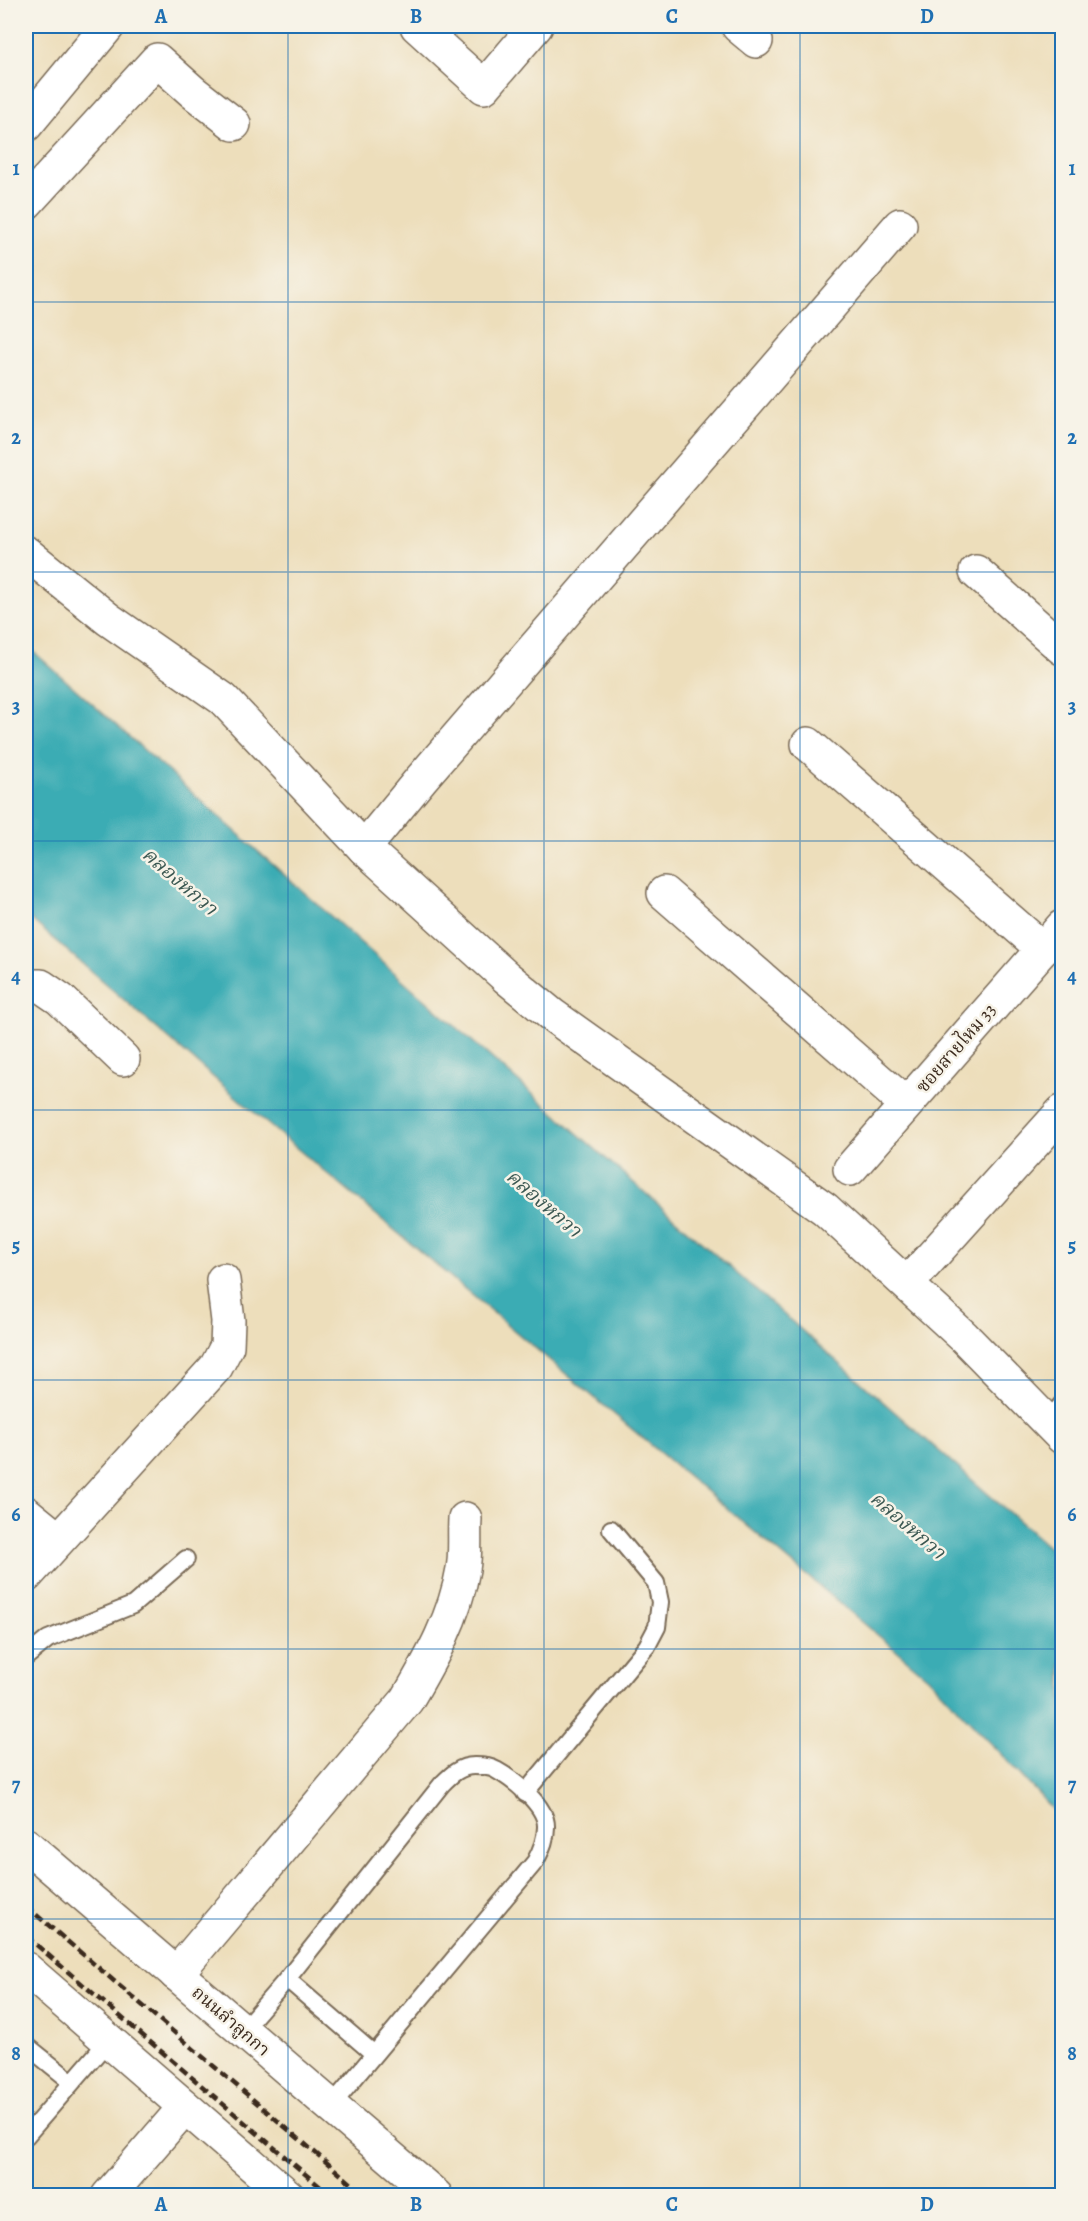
<svg xmlns="http://www.w3.org/2000/svg" width="1088" height="2221" viewBox="0 0 1088 2221" font-family="Alegreya,'Noto Serif Thai',serif">
<rect width="100%" height="100%" fill="#f7f3e8"/>
<filter id="ink" filterUnits="userSpaceOnUse"><feTurbulence type="fractalNoise" baseFrequency=".0167" numOctaves="2"/><feDisplacementMap in="SourceGraphic" scale="12" xChannelSelector="R" yChannelSelector="G"/><feConvolveMatrix kernelMatrix="1 2 1 2 8 2 1 2 1" color-interpolation-filters="sRGB"/></filter>
<filter id="wash" filterUnits="userSpaceOnUse"><feTurbulence type="fractalNoise" baseFrequency=".008" numOctaves="4" result="noise"/><feDisplacementMap in="SourceGraphic" scale="24" xChannelSelector="R" yChannelSelector="G"/><feGaussianBlur stdDeviation="1.35" result="paint"/><feColorMatrix in="noise" values="0 0 0 0 0 0 0 0 0 0 0 0 0 0 0 0 0 1.4 0 .05"/><feComposite in="paint" operator="in"/></filter>
<g filter="url(#wash)">
<rect width="100%" height="100%" fill="#eddebb"/>
<polygon fill="#3aacb4" stroke="#3a6b69" stroke-width="1.5" points="26,645 397,975 1062,1559 1062,1819 929,1678 250,1109 26,915"/>
</g>
<g filter="url(#ink)">
<g fill="none" stroke-linecap="round" stroke-linejoin="round">
<g stroke="#796955" stroke-width="20">
<g id="lane">
<polyline points="1047,1422 1062,1404"/>
<polyline points="26,1657 48,1639 133,1605 186,1559"/>
<polyline points="525,1793 647,1646 657,1627 660,1602 656,1583 611,1529"/>
<polyline points="287,1979 374,2054"/>
<path d="M242,2031L287,1979L442,1784C451,1775 460,1766 474,1766C480,1766 491,1767 496,1770C514,1780 547,1806 546,1827C546,1840 541,1851 535,1862L331,2106"/>
<polyline points="26,2045 72,2082"/>
<polyline points="26,2136 108,2041"/>
</g>
</g>
<g stroke="#796955" stroke-width="36">
<g id="street">
<polyline points="417,26 484,87 536,26"/>
<polyline points="738,26 756,41"/>
<polyline points="26,125 108,26"/>
<polyline points="26,203 157,60 193,92 234,124"/>
<polyline points="976,572 1062,648"/>
<polyline points="808,744 1043,949"/>
<polyline points="364,848 421,779 900,225"/>
<polyline points="664,893 906,1104"/>
<polyline points="26,986 41,986 60,999 123,1059"/>
<polyline points="850,1169 1062,927"/>
<polyline points="907,1284 1062,1112"/>
<polyline points="26,1513 58,1539"/>
<polyline points="26,1576 216,1367 227,1346 228,1321 223,1280"/>
<path d="M176,1974L407,1700C431,1659 455,1617 463,1569C466,1553 464,1535 465,1519"/>
<polyline points="108,2196 185,2107"/>
</g>
</g>
<g stroke="#796955" stroke-width="36">
<g id="secondary">
<polyline points="26,553 108,619 223,699 364,848 506,977 552,1015 825,1209 964,1337 1062,1437"/>
<polyline points="26,1845 436,2196"/>
<polyline points="26,1969 288,2196"/>
</g>
</g>
<use href="#lane" stroke="#fff" stroke-width="16"/>
<use href="#street" stroke="#fff" stroke-width="33"/>
<use href="#secondary" stroke="#fff" stroke-width="33"/>
<g stroke="#3b2a1e" stroke-width="4.5" stroke-dasharray="9 4.5" stroke-linecap="butt">
<polyline points="26,1906 366,2196"/>
<polyline points="26,1936 331,2196"/>
</g>
</g>
</g>
<path fill="none" stroke="#1f6fb2" stroke-width="1.5" stroke-opacity="0.55" d="M288,26V2196M544,26V2196M800,26V2196M26,302H1062M26,572H1062M26,841H1062M26,1110H1062M26,1380H1062M26,1649H1062M26,1919H1062"/>
<g text-anchor="middle" stroke-width="5" stroke-linejoin="round" paint-order="stroke">
<g font-size="18" fill="#3b2a1e" stroke="#f7f3e8">
<text transform="translate(956 1048) rotate(-49)" y="6">ซอยสายไหม 33</text>
<text transform="translate(231 2021) rotate(41)" y="6">ถนนลำลูกกา</text>
</g>
<g font-size="20" font-style="italic" fill="#3b5852" stroke="#f7f3e8">
<text transform="translate(180 881) rotate(41)" y="7">คลองหกวา</text>
<text transform="translate(544 1203) rotate(41)" y="7">คลองหกวา</text>
<text transform="translate(908 1525) rotate(41)" y="7">คลองหกวา</text>
</g>
</g>
<rect width="1088" height="2221" fill="none" stroke="#f7f3e8" stroke-width="66"/>
<rect x="33" y="33" width="1022" height="2155" fill="none" stroke="#1f6fb2" stroke-width="2"/>
<g font-size="20" text-anchor="middle" font-weight="bold" fill="#1f6fb2">
<text x="161" y="23">A</text>
<text x="416" y="23">B</text>
<text x="672" y="23">C</text>
<text x="927" y="23">D</text>
<text x="16" y="175">1</text>
<text x="1072" y="175">1</text>
<text x="16" y="444">2</text>
<text x="1072" y="444">2</text>
<text x="16" y="713">3</text>
<text x="1072" y="713">3</text>
<text x="16" y="983">4</text>
<text x="1072" y="983">4</text>
<text x="16" y="1252">5</text>
<text x="1072" y="1252">5</text>
<text x="16" y="1521">6</text>
<text x="1072" y="1521">6</text>
<text x="16" y="1791">7</text>
<text x="1072" y="1791">7</text>
<text x="16" y="2060">8</text>
<text x="1072" y="2060">8</text>
<text x="161" y="2211">A</text>
<text x="416" y="2211">B</text>
<text x="672" y="2211">C</text>
<text x="927" y="2211">D</text>
</g>
</svg>
